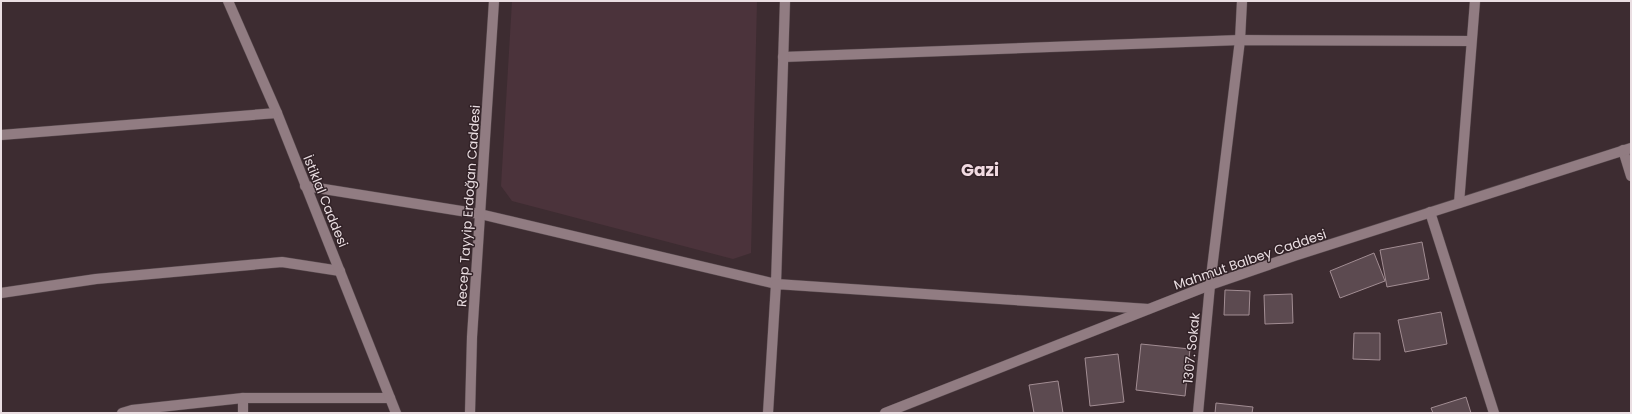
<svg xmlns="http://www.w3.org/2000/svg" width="1632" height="414" viewBox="0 0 1632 414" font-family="Poppins,sans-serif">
<rect width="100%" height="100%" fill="#3d2c31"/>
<polygon fill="#4b333b" points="512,1 757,1 751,253 733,259 512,201 501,186"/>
<g fill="#5c4a50" stroke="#a28d93">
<polygon points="1422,242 1429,279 1387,287 1380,250"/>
<polygon points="1374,253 1385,281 1340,298 1330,271"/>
<polygon points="1225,290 1250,291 1249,315 1224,315"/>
<polygon points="1292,294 1293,323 1265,324 1264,295"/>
<polygon points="1441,312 1447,344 1405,352 1398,320"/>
<polygon points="1354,333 1380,333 1380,360 1353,359"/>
<polygon points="1141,344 1190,349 1185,396 1136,390"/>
<polygon points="1118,354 1124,402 1090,406 1085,358"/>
<polygon points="1058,381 1063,413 1034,413 1029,385"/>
<polygon points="1466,397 1471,413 1433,413 1431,408"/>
<polygon points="1216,403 1253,407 1252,413 1215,413"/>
</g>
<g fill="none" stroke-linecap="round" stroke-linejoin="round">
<g stroke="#57494d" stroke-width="11">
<g id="minor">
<polyline points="783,57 1240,40 1471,41"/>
<polyline points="1,135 277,113"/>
<polyline points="1623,150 1631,176"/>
<polyline points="305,186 480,214 776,284 785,1"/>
<polyline points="1459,203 1475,1"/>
<polyline points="1430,212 1494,413"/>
<polyline points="1,293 96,279 282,262 340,271"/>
<polyline points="243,398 243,413"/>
<polyline points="122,413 132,410 243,398 390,398"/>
<polyline points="768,413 776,284 1148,309"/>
<polyline points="1198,413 1210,285 1240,40 1242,1"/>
</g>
</g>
<g stroke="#57494d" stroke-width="11">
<g id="tertiary">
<polyline points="228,1 277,113 396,413"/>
<polyline points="470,413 472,337 494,1"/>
<polyline points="885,413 1210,285 1294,256 1631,148"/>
</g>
</g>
<use href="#minor" stroke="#917c82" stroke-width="10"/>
<use href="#tertiary" stroke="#917c82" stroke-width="10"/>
</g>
<g text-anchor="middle" stroke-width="3" stroke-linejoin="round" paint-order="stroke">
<g font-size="13" fill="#eadee2" stroke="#322227">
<text transform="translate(326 201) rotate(68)" y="5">İstiklal Caddesi</text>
<text transform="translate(468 206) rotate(-86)" y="5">Recep Tayyip Erdoğan Caddesi</text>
<text transform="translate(1250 259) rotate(-19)" y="5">Mahmut Balbey Caddesi</text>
<text transform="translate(1191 348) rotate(-84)" y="5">1307. Sokak</text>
</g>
<g font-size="17" font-weight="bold" fill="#f2dbe2" stroke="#322227">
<text x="980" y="176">Gazi</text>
</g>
</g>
<rect width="1632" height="414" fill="none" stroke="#eadee2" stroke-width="4"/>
</svg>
